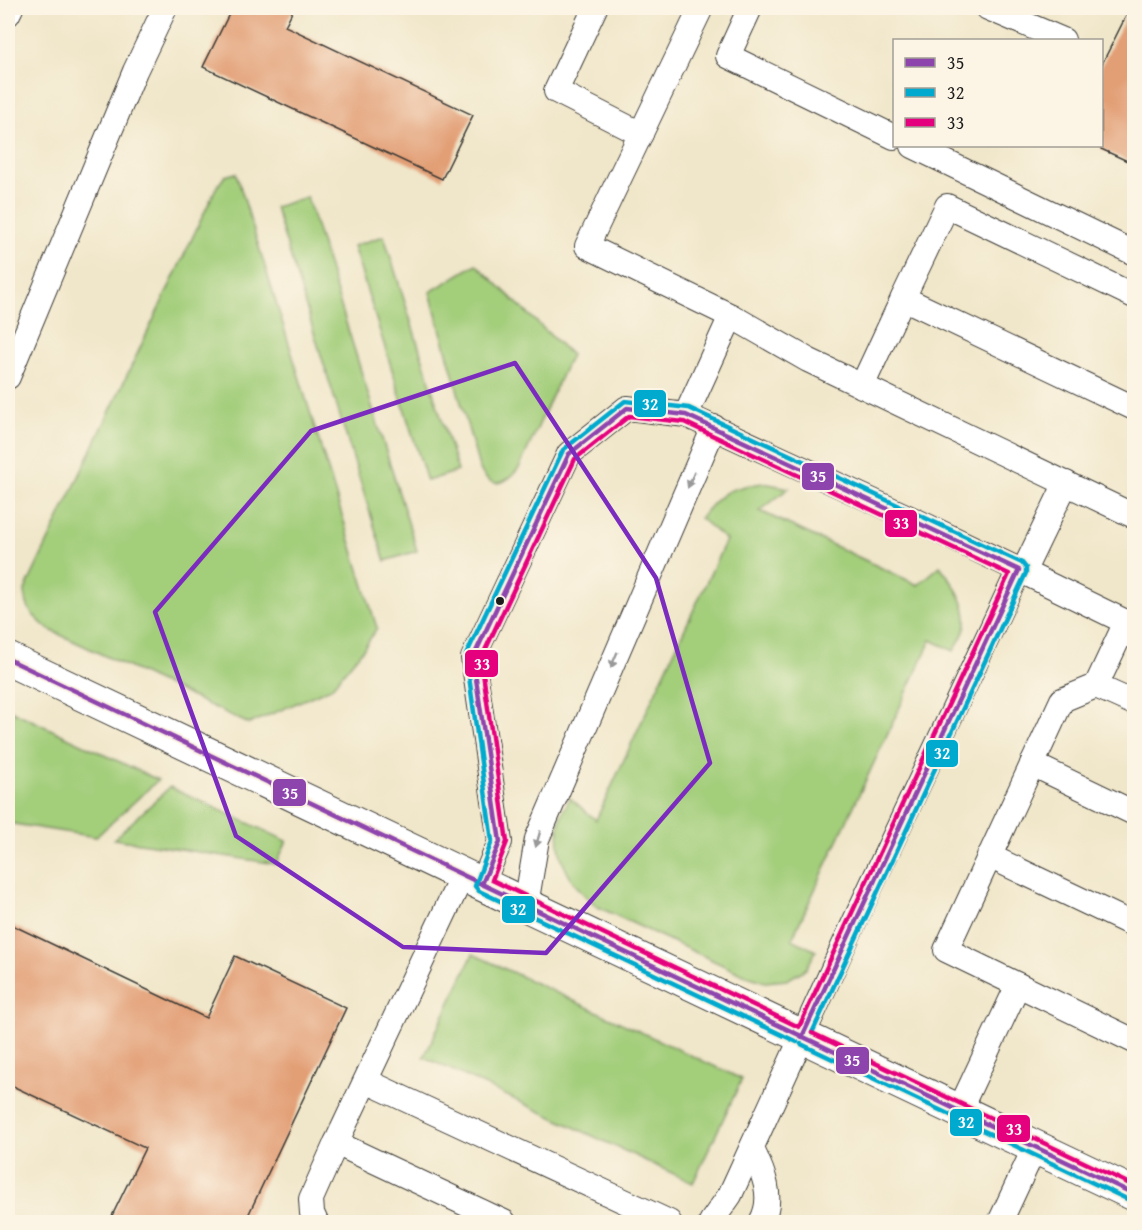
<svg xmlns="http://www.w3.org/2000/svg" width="1142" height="1230" viewBox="0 0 1142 1230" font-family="'Gentium Book Plus',serif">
<rect width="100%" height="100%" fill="#fcf5e5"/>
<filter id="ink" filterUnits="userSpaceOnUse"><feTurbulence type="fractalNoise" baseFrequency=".0167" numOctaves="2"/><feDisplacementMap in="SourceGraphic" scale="12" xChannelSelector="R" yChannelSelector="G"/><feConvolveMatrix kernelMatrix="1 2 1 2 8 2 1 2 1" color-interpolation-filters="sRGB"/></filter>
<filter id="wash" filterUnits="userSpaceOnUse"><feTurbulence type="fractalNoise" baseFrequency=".008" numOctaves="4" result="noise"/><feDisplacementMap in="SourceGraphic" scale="24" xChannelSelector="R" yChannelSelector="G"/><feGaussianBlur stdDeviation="1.35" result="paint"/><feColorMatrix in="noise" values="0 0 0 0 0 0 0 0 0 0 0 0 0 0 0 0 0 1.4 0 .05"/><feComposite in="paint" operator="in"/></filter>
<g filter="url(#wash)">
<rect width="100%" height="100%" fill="#f0e6c9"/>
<g fill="#a3ce7a" stroke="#60754b" stroke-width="1.5">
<path d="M236,173L377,628L364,648L331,688L249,724L48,629C33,615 26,612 25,590L216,188L225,176Z"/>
<polygon points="307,197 417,551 385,561 275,207"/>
<polygon points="384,236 458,471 427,481 353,246"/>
<path d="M476,264L571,355L519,468C505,486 489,490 479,467L430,292Z"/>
<path d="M763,483L789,488L760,511L918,585L940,566C953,582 971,607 965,629C963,636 957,644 954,651L931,640L792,939L816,951L806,969L787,980L765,982L744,975L598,907C571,886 553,857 560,820C561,813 567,805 570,798L596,820L726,540L700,518C722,491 728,488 763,483Z"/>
<polygon points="8,709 158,780 96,837 8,823"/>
<polygon points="170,787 287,841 276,864 114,839"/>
<polygon points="473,954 742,1079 693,1183 424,1057"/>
</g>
<g id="blocks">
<g fill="#e29e74">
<polygon points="232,8 294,8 285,26 473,115 442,179 203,67"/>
<polygon points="1130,8 1134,8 1134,164 1101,149 1101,66"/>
<polygon points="8,923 206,1018 235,956 346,1008 245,1222 109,1222 145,1148 8,1084"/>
</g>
</g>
</g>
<g filter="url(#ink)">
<use href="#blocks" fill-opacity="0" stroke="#3c3a36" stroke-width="1.5"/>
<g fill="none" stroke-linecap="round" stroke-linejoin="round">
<g stroke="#3c3a36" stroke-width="26">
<g id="lane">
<polyline points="595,8 556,91 641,134"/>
<polyline points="701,8 587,246 731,316 808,360 1134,516"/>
<polyline points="750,8 728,56 894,137"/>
<polyline points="988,8 1063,40"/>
<polyline points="8,14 11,8"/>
<polyline points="913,146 1134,253"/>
<polyline points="1134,296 947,206 903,298 1134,408"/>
<polyline points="8,377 135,71 165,8"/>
<polyline points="862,386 903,298"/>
<polyline points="686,415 731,316"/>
<polyline points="1019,570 1134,626"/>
<polyline points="1023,572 1066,483"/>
<polyline points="1096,686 1126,622"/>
<polyline points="1134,703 1096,686 1062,700 946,950 1134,1041"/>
<polyline points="1032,764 1134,813"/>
<polyline points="989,856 1134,925"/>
<polyline points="462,876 336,1143 504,1222"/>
<polyline points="482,884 500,842 473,658 569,454 627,408 686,415 925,525 1019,570 858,914 730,1195 711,1222"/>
<polyline points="526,905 537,839 714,427"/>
<polyline points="366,1081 669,1222"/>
<polyline points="959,1111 1018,985"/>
<path d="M752,1149C763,1172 775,1198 761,1222"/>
<polyline points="316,1222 312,1213 311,1199 336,1143"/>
<polyline points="1000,1222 1035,1147"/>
</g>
</g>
<g stroke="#3c3a36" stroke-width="35">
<polyline id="street" points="8,659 1134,1194"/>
</g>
<use href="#lane" stroke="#fff" stroke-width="24"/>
<use href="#street" stroke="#fff" stroke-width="33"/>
<g stroke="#fcf5e5" stroke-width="9">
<g id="bus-1">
<polyline points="8,659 1134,1194"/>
<polyline points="482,884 500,842 473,658 569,454 627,408 686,415 1019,570 802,1037"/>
</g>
</g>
<g stroke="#fcf5e5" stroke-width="9">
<g id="bus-2">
<polyline points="797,1042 479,891 475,886 492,841 466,655 563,450 625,401 689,408 1022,563 1026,568 1026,573 812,1033"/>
<polyline points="801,1044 1131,1201"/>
</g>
</g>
<g stroke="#fcf5e5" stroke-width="9">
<g id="bus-3">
<polygon points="629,416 684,422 1009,574 799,1027 492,880 507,842 481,659 575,459"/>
<polyline points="812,1033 1134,1186"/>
</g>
</g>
<use href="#bus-1" stroke="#8e44ad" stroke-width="4.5"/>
<use href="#bus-2" stroke="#00a9ce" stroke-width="4.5"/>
<use href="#bus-3" stroke="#e5007d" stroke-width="4.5"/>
</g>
<defs><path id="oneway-solid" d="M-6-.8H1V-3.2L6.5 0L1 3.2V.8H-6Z" transform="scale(1.5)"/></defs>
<g fill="#999">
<use href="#oneway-solid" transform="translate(691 480) rotate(113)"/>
<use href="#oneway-solid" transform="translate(614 660) rotate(113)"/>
<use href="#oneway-solid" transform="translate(538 839) rotate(106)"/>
</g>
</g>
<path fill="none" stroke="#7b2cbf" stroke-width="4.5" stroke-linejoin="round" d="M515,363L656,578L710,763L546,953L403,947L236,836L155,612L311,431Z"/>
<circle fill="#1c1c1c" stroke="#fcf5e5" stroke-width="2" cx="500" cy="601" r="5"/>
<g stroke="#fcf5e5" stroke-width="2">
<rect x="633" y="389" width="34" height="29" rx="6" fill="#00a9ce"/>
<rect x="801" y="462" width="34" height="29" rx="6" fill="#8e44ad"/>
<rect x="884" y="509" width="34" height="29" rx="6" fill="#e5007d"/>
<rect x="464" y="649" width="35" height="29" rx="6" fill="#e5007d"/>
<rect x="925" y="739" width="34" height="29" rx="6" fill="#00a9ce"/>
<rect x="272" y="778" width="35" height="29" rx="6" fill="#8e44ad"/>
<rect x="501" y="895" width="35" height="29" rx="6" fill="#00a9ce"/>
<rect x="835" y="1046" width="35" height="29" rx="6" fill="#8e44ad"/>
<rect x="949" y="1108" width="34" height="29" rx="6" fill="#00a9ce"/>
<rect x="996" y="1114" width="35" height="29" rx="6" fill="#e5007d"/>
</g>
<g font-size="16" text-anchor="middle" font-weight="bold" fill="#fff">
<text x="650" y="410">32</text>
<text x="818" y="482">35</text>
<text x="901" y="529">33</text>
<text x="482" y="670">33</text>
<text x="942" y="759">32</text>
<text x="290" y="799">35</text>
<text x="518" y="915">32</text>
<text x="852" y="1066">35</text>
<text x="966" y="1128">32</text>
<text x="1014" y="1135">33</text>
</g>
<rect width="1142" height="1230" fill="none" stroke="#fcf5e5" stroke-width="30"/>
<rect x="893" y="39" width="210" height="108" fill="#fcf5e5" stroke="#a29e95" stroke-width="1.5"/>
<rect x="905" y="58" width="30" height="9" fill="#8e44ad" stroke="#a29e95" stroke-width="1.5"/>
<text x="947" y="69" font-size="18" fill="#1c1c1c">35</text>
<rect x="905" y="88" width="30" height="9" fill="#00a9ce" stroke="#a29e95" stroke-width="1.5"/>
<text x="947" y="99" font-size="18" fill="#1c1c1c">32</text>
<rect x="905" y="118" width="30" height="9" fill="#e5007d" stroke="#a29e95" stroke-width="1.5"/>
<text x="947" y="129" font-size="18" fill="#1c1c1c">33</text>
</svg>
